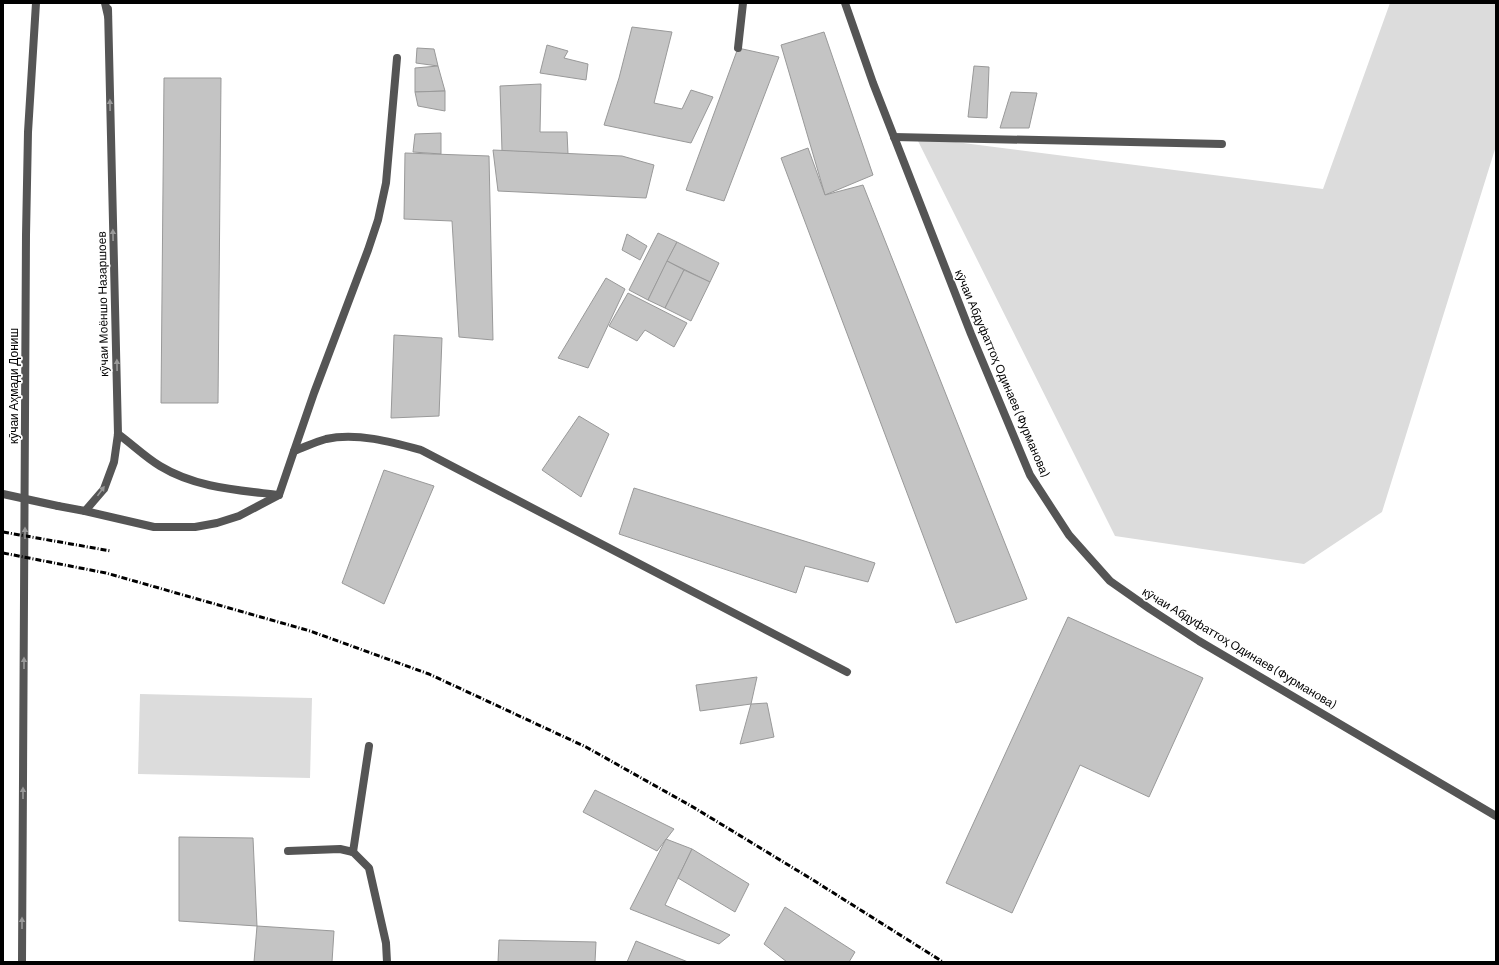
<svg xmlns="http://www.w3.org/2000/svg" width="1499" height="965" viewBox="0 0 1499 965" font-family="Barlow,sans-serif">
<rect width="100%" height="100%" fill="#fff"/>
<g fill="#dcdcdc">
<polygon points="1390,3 1496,3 1496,146 1382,512 1304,564 1115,536 916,137 1323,189"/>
<polygon points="140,694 312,698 310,778 138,774"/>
</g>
<g fill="#c4c4c4" stroke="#999">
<polygon points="632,27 672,32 654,103 682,109 691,90 713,97 691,143 604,125 619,78"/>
<polygon points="824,32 873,175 825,195 781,45"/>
<polygon points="547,45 568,51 564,58 588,64 586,80 540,73"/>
<polygon points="417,48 434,49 438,66 416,63"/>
<polygon points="738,48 779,57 724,201 686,190"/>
<polygon points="438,66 445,91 415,92 415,68"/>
<polygon points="974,66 989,67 987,118 968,117"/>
<polygon points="164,78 221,78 218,403 161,403"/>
<polygon points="541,84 540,132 567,132 568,154 502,151 500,86"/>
<polygon points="445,91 445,111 418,106 415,92"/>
<polygon points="1011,92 1037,93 1029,128 1000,128"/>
<polygon points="441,133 441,154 413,152 415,134"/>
<polygon points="808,148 825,195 863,185 1027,599 956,623 781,158"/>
<polygon points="493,150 622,156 654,165 646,198 498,191"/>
<polygon points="405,153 489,156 493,340 459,337 452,221 404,219"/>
<polygon points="658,233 677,242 648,300 629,290"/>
<polygon points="627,234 647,246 640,260 622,250"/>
<polygon points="677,242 719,263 710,282 667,261"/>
<polygon points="667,261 684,270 665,308 648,300"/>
<polygon points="684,270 710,282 691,321 665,308"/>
<polygon points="606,278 625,289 588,368 558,358"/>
<polygon points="628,293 687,323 674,347 645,330 637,341 609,326"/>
<polygon points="394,335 442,338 439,416 391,418"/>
<polygon points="579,416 609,434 581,497 542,470"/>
<polygon points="384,470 434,486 384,604 342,583"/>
<polygon points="634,488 875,563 868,582 805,566 796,593 619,534"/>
<polygon points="1068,617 1203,678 1149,797 1080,765 1012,913 946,883"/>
<polygon points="757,677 751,704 700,711 696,685"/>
<polygon points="767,703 774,737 740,744 751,704"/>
<polygon points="595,790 674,829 657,851 583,812"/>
<polygon points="179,837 253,838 257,926 179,921"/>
<polygon points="666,839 692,849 665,905 730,935 719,944 630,909"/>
<polygon points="692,849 749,884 735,912 678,878"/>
<polygon points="785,907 855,952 849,962 787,962 764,944"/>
<polygon points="257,926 334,931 332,962 254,962"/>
<polygon points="499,940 596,942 595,962 498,962"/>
<polygon points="636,941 688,962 627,962"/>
</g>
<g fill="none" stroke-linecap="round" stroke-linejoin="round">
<g stroke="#555" stroke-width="8">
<polyline points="845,3 873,83 971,334 1030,475 1069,535 1110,581 1150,609 1199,641 1496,816"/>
<polyline points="738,48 743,3"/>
<polyline points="894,137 1222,144"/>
<path d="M118,434C132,444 145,457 160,466C196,488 238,490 279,495"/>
<polyline points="294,451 314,393 368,250 378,220 386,183 397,58"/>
<path d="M85,511L154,527H195L217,523L239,516L279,495L294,451C305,447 315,442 326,439C356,432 392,442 421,450L847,672"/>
<polyline points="288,851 340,849 353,852 369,868 386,943 387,962"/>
<polyline points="353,852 369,746"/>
</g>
<polyline stroke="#555" stroke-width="8" points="58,506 85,511 104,489 114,462 118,434 108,9"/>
<g stroke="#555" stroke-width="8">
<polyline points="105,3 108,16"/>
<polyline points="22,962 26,235 28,132 36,3"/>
</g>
<g stroke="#000" stroke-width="3" stroke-dasharray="6 2 1 2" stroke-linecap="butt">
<polyline points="3,532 111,551"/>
<polyline points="3,553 106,573 310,631 429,674 586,747 693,807 813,880 943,962"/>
</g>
<polyline stroke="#555" stroke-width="8" points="3,494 58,506"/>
</g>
<defs><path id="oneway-solid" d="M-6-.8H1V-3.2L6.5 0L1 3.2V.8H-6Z"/></defs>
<g fill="#999">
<use href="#oneway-solid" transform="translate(110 105) rotate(-91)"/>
<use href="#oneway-solid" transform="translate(113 235) rotate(-91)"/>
<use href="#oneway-solid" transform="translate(117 365) rotate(-91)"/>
<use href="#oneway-solid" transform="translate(101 491) rotate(-54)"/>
<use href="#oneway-solid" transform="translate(25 533) rotate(-90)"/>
<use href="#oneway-solid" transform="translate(24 663) rotate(-90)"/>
<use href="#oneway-solid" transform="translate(23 793) rotate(-90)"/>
<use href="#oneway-solid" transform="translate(22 923) rotate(-90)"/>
</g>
<g text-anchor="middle" stroke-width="3.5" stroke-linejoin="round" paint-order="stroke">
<g font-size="12" fill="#000" stroke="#fff">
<text transform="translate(103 304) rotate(-91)" y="4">кӯчаи Моёншо Назаршоев</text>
<text transform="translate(1002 373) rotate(67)" y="4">кӯчаи Абдуфаттоҳ Одинаев (Фурманова)</text>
<text transform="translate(14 386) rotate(-90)" y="4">кӯчаи Аҳмади Дониш</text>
<text transform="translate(1239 648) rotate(31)" y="4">кӯчаи Абдуфаттоҳ Одинаев (Фурманова)</text>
</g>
</g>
<rect width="1499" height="965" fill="none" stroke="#000000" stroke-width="8"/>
</svg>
